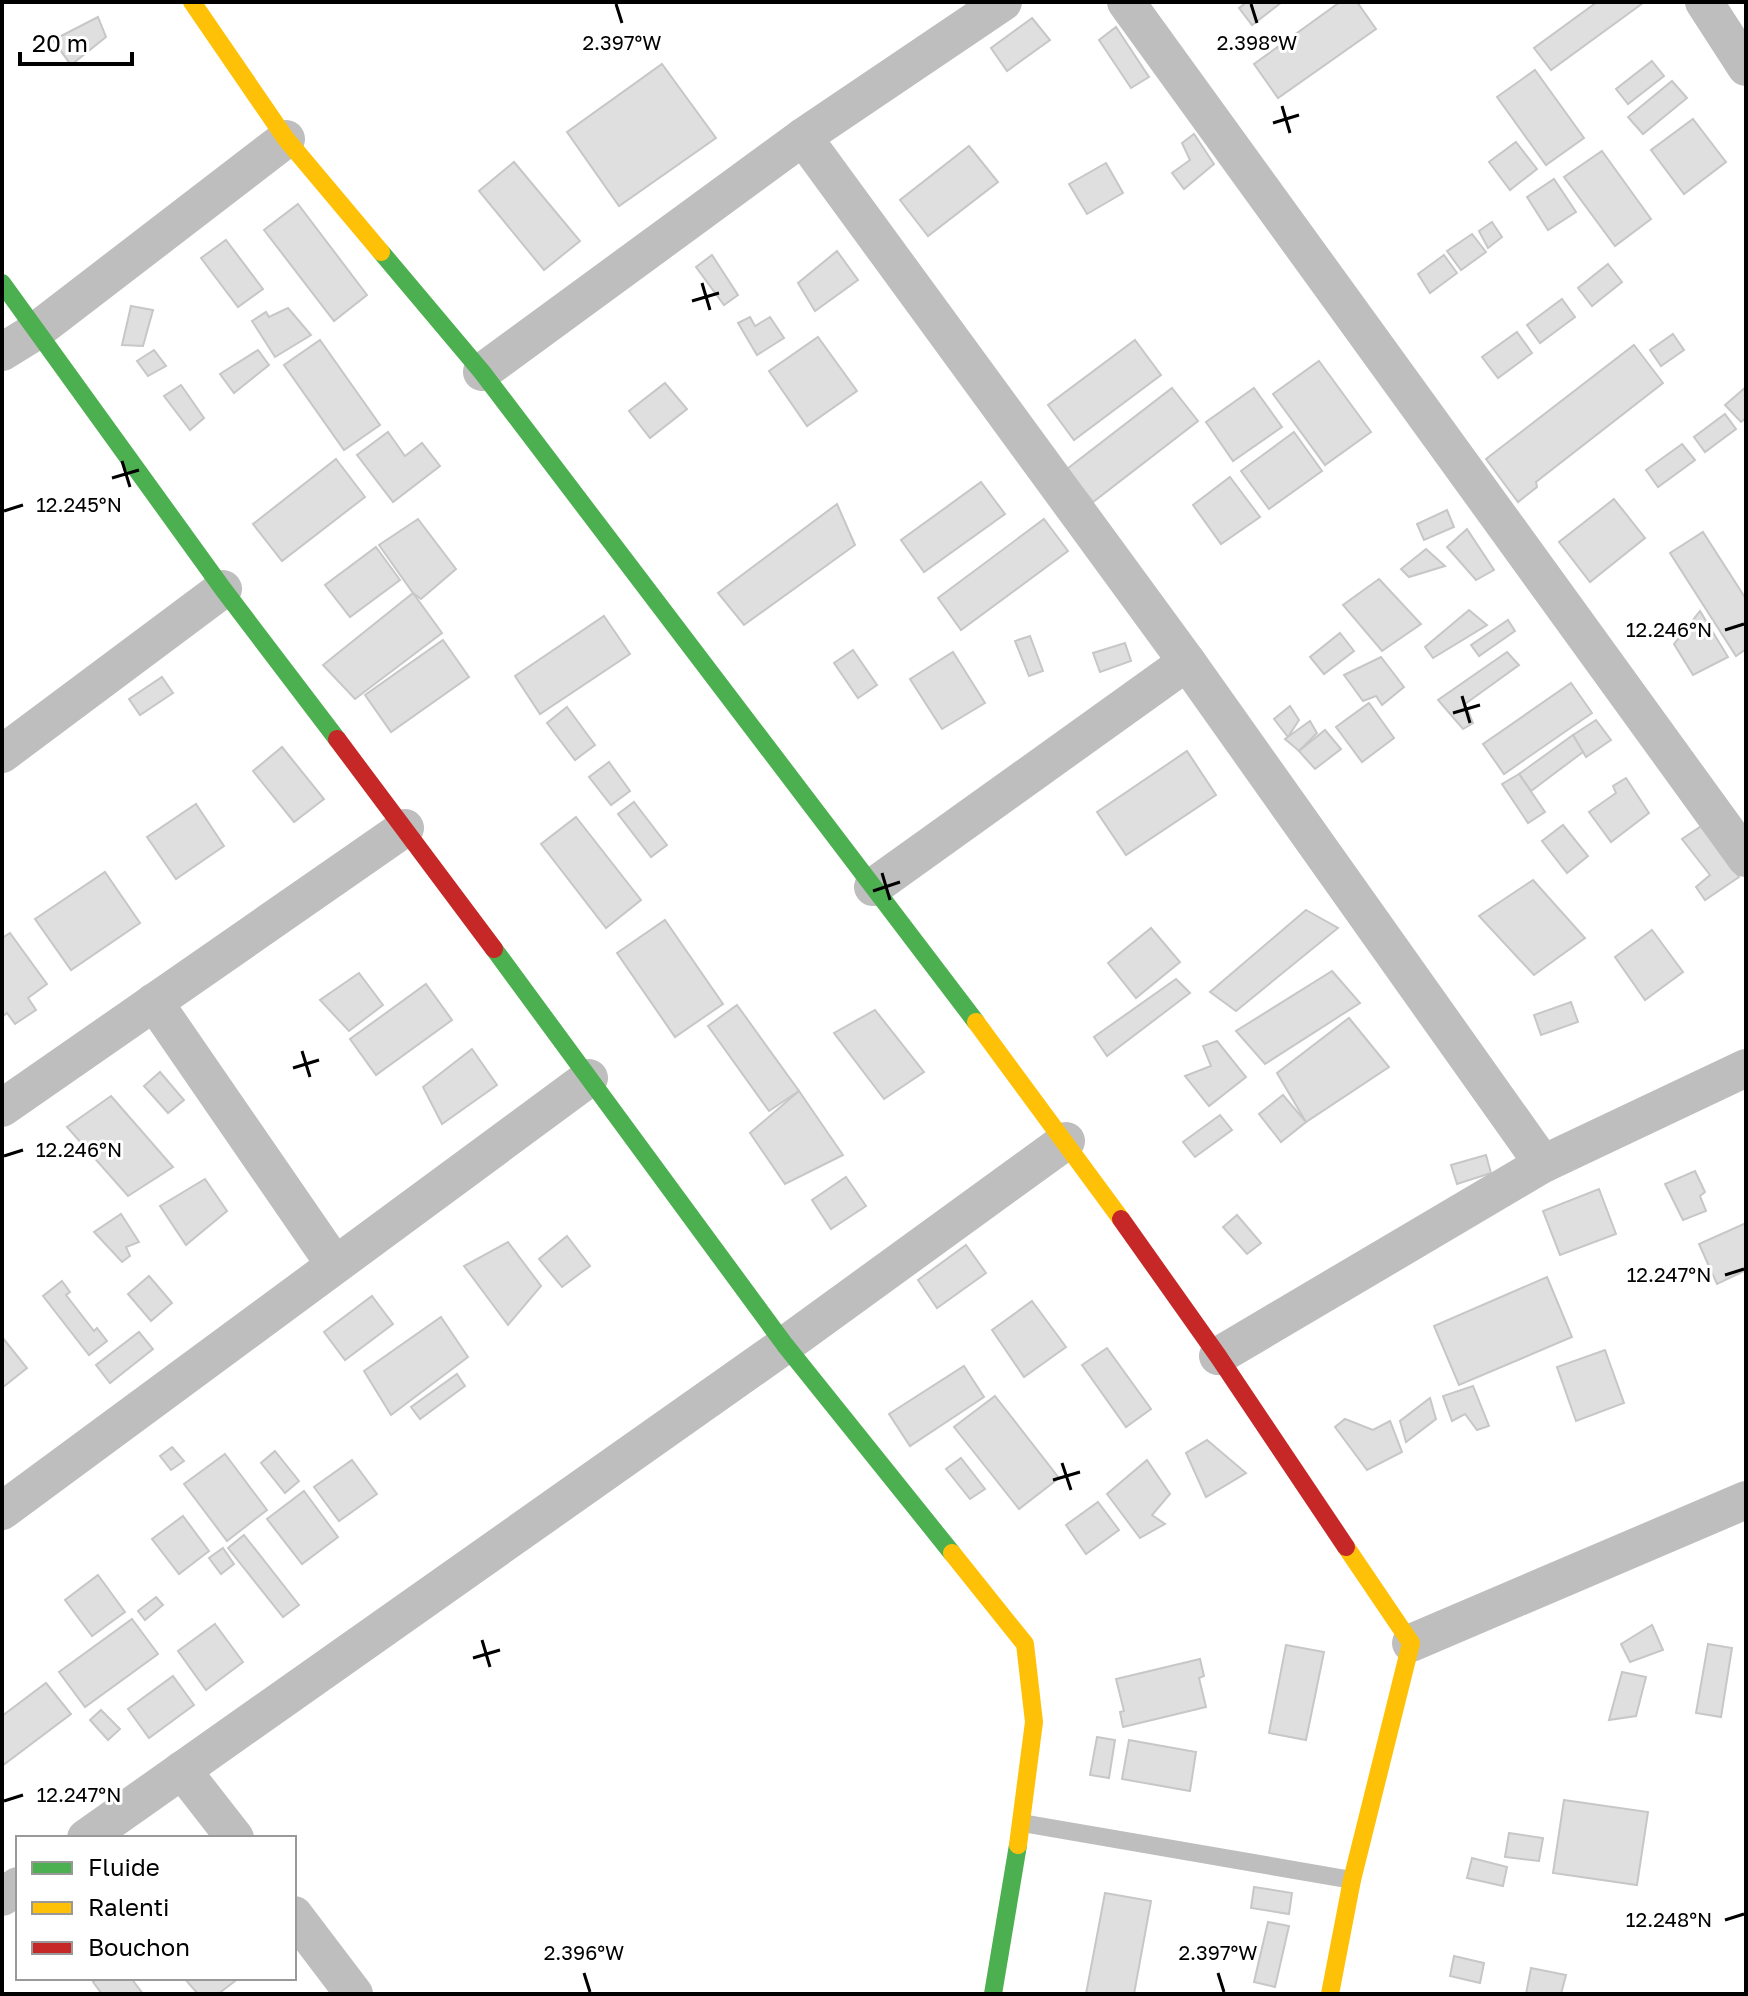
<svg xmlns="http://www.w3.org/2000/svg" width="1748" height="1996" viewBox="0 0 1748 1996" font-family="'Golos Text',sans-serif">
<rect width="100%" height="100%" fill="#fff"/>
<g fill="#dfdfdf" stroke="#c7c7c7" stroke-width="2">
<polygon points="1247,2 1282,2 1252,25 1239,8"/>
<polygon points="1340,2 1357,2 1376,29 1278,98 1254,64"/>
<polygon points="1597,2 1643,3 1551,70 1534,48"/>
<polygon points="98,17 106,37 71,65 53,40"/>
<polygon points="1032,18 1050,40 1007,71 991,48"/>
<polygon points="1116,27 1149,77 1131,88 1099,40"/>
<polygon points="1652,61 1664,76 1628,104 1616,89"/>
<polygon points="662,64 716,138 619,206 567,132"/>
<polygon points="1535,70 1584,138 1546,165 1497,97"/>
<polygon points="1672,81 1687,98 1643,134 1628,117"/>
<polygon points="1693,119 1726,162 1684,194 1651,150"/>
<polygon points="1194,134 1214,164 1184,189 1172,173 1190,160 1182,143"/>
<polygon points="1516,142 1537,169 1510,190 1489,162"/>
<polygon points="969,146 998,182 928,236 900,200"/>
<polygon points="1602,151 1651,219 1615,246 1564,177"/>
<polygon points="514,162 580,241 544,270 479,191"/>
<polygon points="1106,163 1123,193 1087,214 1069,184"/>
<polygon points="1554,179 1576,212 1548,230 1527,197"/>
<polygon points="298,204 367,295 334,321 264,230"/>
<polygon points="1492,222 1502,237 1488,248 1479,231"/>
<polygon points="1472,234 1486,252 1461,270 1447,251"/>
<polygon points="226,240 263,289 238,307 201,258"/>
<polygon points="837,251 858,280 815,311 798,283"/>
<polygon points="712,255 738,295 724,305 696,267"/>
<polygon points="1444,255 1457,273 1430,293 1418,274"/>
<polygon points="1608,264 1622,282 1592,306 1578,288"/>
<polygon points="1562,299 1575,317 1540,343 1527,325"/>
<polygon points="131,306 153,310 143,346 122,345"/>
<polygon points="288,308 311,335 275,357 252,321 266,312 269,317"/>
<polygon points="750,317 755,326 770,317 784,338 757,355 738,323"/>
<polygon points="1517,332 1532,353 1498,378 1482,357"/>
<polygon points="1673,334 1684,350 1661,366 1650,350"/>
<polygon points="818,337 857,391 807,426 769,371"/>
<polygon points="320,340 380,425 344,450 284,365"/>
<polygon points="1135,340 1161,375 1074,440 1048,405"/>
<polygon points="1634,345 1663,383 1536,482 1537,487 1518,502 1486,459"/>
<polygon points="154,350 166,366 148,376 137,361"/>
<polygon points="258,350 269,365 234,393 220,374"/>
<polygon points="1319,361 1371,432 1325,465 1273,394"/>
<polygon points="665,383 687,409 650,438 629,411"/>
<polygon points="181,385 204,418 190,430 164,396"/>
<polygon points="1746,387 1746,418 1741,422 1725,405"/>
<polygon points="1172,388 1198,421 1093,502 1067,469"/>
<polygon points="1254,388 1282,427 1233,461 1206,422"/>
<polygon points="1725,414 1736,429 1705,452 1694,437"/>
<polygon points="388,432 405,456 422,443 440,466 393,502 357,455"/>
<polygon points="1294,432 1322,471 1269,509 1241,471"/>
<polygon points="1682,444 1695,460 1658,487 1646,470"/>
<polygon points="336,459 365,497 282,561 253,524"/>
<polygon points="1230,477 1260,517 1221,544 1193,505"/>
<polygon points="981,482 1005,514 924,572 901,540"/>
<polygon points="1614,499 1645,538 1590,582 1559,542"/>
<polygon points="837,504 855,545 744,625 718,593"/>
<polygon points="1447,510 1454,527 1424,540 1417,524"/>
<polygon points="418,519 456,569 421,599 413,593 379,545"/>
<polygon points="1044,519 1068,551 961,630 938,598"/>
<polygon points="1467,529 1494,570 1476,580 1447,547"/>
<polygon points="1703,532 1746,599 1746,649 1736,656 1670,553"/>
<polygon points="376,547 400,580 350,617 325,585"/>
<polygon points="1426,549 1445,566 1409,577 1401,569"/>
<polygon points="1379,579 1421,624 1382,651 1343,605"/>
<polygon points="413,593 442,633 355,699 323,665"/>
<polygon points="1469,610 1487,625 1433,658 1425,647"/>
<polygon points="1700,611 1728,657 1693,675 1674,644"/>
<polygon points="604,616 630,654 540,714 515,676"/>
<polygon points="1508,620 1515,631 1479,656 1471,645"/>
<polygon points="1340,633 1354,651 1324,674 1310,657"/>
<polygon points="1030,636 1043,671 1029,676 1015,641"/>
<polygon points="443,640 469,677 391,732 365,695"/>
<polygon points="1125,643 1131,661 1100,672 1093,653"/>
<polygon points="853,650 877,685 858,698 834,663"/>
<polygon points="953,652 985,703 942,729 910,679"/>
<polygon points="1507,652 1519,665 1465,704 1473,723 1463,729 1438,700"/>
<polygon points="1381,657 1404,687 1382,705 1376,696 1363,701 1344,675"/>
<polygon points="162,677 173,693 140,715 129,699"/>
<polygon points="1571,683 1592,713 1504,774 1483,744"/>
<polygon points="1369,703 1394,738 1362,762 1336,727"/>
<polygon points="1290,706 1299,720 1288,737 1274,719"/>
<polygon points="567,707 595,745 575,760 547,723"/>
<polygon points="1596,720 1611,740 1586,757 1573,735"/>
<polygon points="1310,721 1317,733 1299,751 1285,739"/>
<polygon points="1325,730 1341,749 1315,769 1299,751"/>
<polygon points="1573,735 1583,752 1531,791 1519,774"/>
<polygon points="282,747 324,799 294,822 253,771"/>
<polygon points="1187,751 1216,795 1126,855 1097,812"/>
<polygon points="609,762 630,791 611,805 589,777"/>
<polygon points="1519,774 1545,812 1528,823 1502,784"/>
<polygon points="1626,778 1649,813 1611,842 1589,812 1616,793 1613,786"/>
<polygon points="634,802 667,845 651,857 618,814"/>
<polygon points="196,804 224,846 176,879 147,837"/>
<polygon points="576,817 641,900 606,928 541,844"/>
<polygon points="1563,825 1588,856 1567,873 1542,841"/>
<polygon points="1703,825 1739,877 1705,900 1696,887 1710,875 1682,839"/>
<polygon points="105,872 140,923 71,970 35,919"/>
<polygon points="1533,880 1585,938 1534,975 1479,916"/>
<polygon points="1306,910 1338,928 1236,1011 1210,992"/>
<polygon points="665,920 723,1004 675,1037 617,953"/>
<polygon points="1151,928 1180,962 1136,998 1108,963"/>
<polygon points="1652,930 1683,972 1645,1000 1615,957"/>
<polygon points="10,933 47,984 28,998 36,1010 15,1024 7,1013 2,1017 2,938"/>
<polygon points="1332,971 1360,1003 1265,1064 1236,1031"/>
<polygon points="359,973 383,1005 349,1031 320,1000"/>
<polygon points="1176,979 1190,993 1107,1056 1094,1037"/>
<polygon points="426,984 452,1020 376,1075 350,1039"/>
<polygon points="1571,1002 1578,1022 1541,1035 1534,1015"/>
<polygon points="737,1005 799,1091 769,1111 708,1026"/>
<polygon points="875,1010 924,1072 884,1099 834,1033"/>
<polygon points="1349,1018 1389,1067 1306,1122 1277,1073"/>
<polygon points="1217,1041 1246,1077 1209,1106 1185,1076 1211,1066 1203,1046"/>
<polygon points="472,1049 497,1085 442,1124 423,1087"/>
<polygon points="160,1072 184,1100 168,1113 144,1086"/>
<polygon points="799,1091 843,1155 785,1184 750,1133"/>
<polygon points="1283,1095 1306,1122 1281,1142 1259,1114"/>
<polygon points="111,1096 173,1167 128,1196 67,1127"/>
<polygon points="1220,1115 1232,1130 1195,1157 1183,1142"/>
<polygon points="1486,1155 1491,1173 1457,1184 1451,1165"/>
<polygon points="1695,1171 1705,1192 1700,1196 1706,1211 1683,1220 1665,1184"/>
<polygon points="846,1177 866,1206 831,1229 812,1200"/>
<polygon points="205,1179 227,1211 186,1245 160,1206"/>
<polygon points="1599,1189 1616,1234 1560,1255 1543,1211"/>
<polygon points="121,1214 139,1242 126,1247 130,1256 122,1262 94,1232"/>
<polygon points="1237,1215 1261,1243 1247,1254 1223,1227"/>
<polygon points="1746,1223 1746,1270 1717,1284 1699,1244"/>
<polygon points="567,1236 590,1266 562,1287 539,1259"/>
<polygon points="508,1242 541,1286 508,1325 464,1266"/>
<polygon points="966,1245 986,1273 937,1308 918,1280"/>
<polygon points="149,1276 172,1303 151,1321 128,1294"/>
<polygon points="1547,1277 1572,1337 1459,1385 1434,1326"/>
<polygon points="62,1281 70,1292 66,1295 94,1331 97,1328 107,1341 89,1355 43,1296"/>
<polygon points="372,1296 393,1324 345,1360 324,1332"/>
<polygon points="1032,1301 1066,1347 1024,1377 992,1330"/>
<polygon points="441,1317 468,1357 391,1415 364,1371"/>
<polygon points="139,1332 153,1349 110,1383 96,1365"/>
<polygon points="2,1337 27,1368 2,1388"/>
<polygon points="1107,1348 1151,1409 1126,1427 1082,1365"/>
<polygon points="1605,1350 1624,1403 1576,1421 1557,1367"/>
<polygon points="964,1366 984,1397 910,1446 889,1414"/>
<polygon points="457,1374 465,1386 420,1419 411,1407"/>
<polygon points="1473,1386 1489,1426 1477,1430 1465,1414 1452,1421 1443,1396"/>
<polygon points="995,1396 1059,1478 1019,1509 954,1427"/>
<polygon points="1430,1398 1436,1419 1406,1442 1400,1421"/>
<polygon points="1345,1419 1373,1430 1390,1421 1402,1452 1367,1470 1335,1427"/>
<polygon points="1207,1440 1246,1473 1206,1497 1186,1453"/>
<polygon points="172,1447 184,1461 171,1470 160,1456"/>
<polygon points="275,1451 299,1481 285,1493 261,1463"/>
<polygon points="225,1454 267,1510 227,1541 184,1484"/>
<polygon points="961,1458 985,1489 970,1499 946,1469"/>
<polygon points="352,1460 377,1494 339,1521 314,1487"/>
<polygon points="1147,1460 1170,1494 1152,1515 1165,1524 1140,1538 1107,1494"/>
<polygon points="304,1491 338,1537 302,1564 267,1519"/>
<polygon points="1098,1502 1119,1530 1086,1554 1066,1525"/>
<polygon points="183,1516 209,1551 179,1574 152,1539"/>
<polygon points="244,1535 299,1605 283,1617 228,1548"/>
<polygon points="223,1548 234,1564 221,1574 209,1558"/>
<polygon points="98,1575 125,1612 92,1636 65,1600"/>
<polygon points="156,1597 163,1605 145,1620 138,1611"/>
<polygon points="132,1619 158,1654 85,1707 59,1672"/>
<polygon points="215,1624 243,1662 206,1690 178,1651"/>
<polygon points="1652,1625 1663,1650 1630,1662 1621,1644"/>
<polygon points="1708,1644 1732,1648 1721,1717 1696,1713"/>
<polygon points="1286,1645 1324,1652 1306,1740 1269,1733"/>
<polygon points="1200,1659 1204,1676 1199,1678 1206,1707 1123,1727 1120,1712 1124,1711 1116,1679"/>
<polygon points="1622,1672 1646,1677 1636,1716 1609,1720"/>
<polygon points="173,1676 194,1705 149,1738 128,1709"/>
<polygon points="46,1683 71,1714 2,1766 2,1716"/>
<polygon points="101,1710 120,1729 108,1740 90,1720"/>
<polygon points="1097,1737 1115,1740 1109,1778 1090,1775"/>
<polygon points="1129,1740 1196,1752 1190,1791 1122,1779"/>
<polygon points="1564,1800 1648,1812 1637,1885 1553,1873"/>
<polygon points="1509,1833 1543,1838 1539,1861 1505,1857"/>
<polygon points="1472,1858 1507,1867 1503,1886 1467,1878"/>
<polygon points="1254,1887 1292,1893 1289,1914 1251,1908"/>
<polygon points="1105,1893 1151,1901 1134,1994 1086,1994"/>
<polygon points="1268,1922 1289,1926 1275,1987 1254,1982"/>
<polygon points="1454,1956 1484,1963 1480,1983 1450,1976"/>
<polygon points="1531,1968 1566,1975 1561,1994 1526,1994"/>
<polygon points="98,1978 131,1978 143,1994 102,1994 93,1982"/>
<polygon points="184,1978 239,1978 218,1994 198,1994"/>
</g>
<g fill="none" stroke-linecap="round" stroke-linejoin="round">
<polyline stroke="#bebebe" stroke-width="18" points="1022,1823 1352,1880"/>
<g stroke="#bebebe" stroke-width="38">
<polyline points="1126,2 1746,858"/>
<polyline points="1704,2 1746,67"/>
<polyline points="803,137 1187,662 1543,1164"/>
<polyline points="2,352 36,331 286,139"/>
<polyline points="482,372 803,137 1003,2"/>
<polyline points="2,754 223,589"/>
<polyline points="873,887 1187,662"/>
<polyline points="154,1002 335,1265"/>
<polyline points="2,1108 405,828"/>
<polyline points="1218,1356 1543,1164 1746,1068"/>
<polyline points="2,1511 589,1078"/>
<polyline points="1411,1643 1746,1500"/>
<polyline points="182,1770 235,1838"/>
<polyline points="86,1838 785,1345 1066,1141"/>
<polyline points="2,1897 18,1886"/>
<polyline points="294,1915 354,1994"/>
</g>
<g stroke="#4caf50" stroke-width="18">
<polyline points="381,252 482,372 976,1022"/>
<polyline points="2,283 223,589 337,739"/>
<polyline points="494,949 785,1345 952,1553"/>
<polyline points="993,1994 1018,1845"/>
</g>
<g stroke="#ffc107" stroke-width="18">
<polyline points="192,2 286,139 381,252"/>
<polyline points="976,1022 1121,1219"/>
<polyline points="952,1553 1025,1644 1034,1722 1018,1845"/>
<polyline points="1330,1994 1352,1880 1411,1643 1346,1547"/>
</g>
<g stroke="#c62828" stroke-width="18">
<polyline points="337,739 494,949"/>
<polyline points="1121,1219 1218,1356 1346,1547"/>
</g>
</g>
<path fill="none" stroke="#000" stroke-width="3" d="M616,4L622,23M1251,4L1257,23M1282,106L1290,133M1273,123L1299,115M702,283L710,310M692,301L719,293M122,461L130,487M112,478L139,470M4,511L23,505M1725,630L1744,624M1462,696L1470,723M1453,713L1480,705M882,873L890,900M873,891L900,882M302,1051L310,1077M293,1068L319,1060M4,1156L23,1150M1725,1275L1744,1269M1062,1463L1071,1490M1053,1480L1080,1472M482,1640L490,1667M473,1658L500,1650M4,1801L23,1795M1725,1920L1744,1914M584,1973L590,1992M1218,1973L1224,1992"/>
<g font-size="20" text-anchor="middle" fill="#000" stroke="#fff" stroke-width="6" stroke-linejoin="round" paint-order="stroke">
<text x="622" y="50">2.397°W</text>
<text x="1257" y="50">2.398°W</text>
<text x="79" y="512">12.245°N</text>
<text x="1669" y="637">12.246°N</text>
<text x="79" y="1157">12.246°N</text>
<text x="1669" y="1282">12.247°N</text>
<text x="79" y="1802">12.247°N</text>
<text x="1669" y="1927">12.248°N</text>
<text x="584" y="1960">2.396°W</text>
<text x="1218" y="1960">2.397°W</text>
</g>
<rect width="1748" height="1996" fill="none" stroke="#000000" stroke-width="8"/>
<rect x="16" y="1836" width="280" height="144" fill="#ffffff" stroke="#999999" stroke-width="2"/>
<rect x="32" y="1862" width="40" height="12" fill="#4caf50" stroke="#999999" stroke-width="2"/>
<text x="88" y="1876" font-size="24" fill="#000000">Fluide</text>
<rect x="32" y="1902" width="40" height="12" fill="#ffc107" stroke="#999999" stroke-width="2"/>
<text x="88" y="1916" font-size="24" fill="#000000">Ralenti</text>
<rect x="32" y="1942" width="40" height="12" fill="#c62828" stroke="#999999" stroke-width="2"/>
<text x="88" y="1956" font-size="24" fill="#000000">Bouchon</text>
<path d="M20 52v12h112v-12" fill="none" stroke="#000000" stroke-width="4"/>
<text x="32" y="52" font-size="24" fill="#000000" stroke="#ffffff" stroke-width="6" paint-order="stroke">20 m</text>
</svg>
